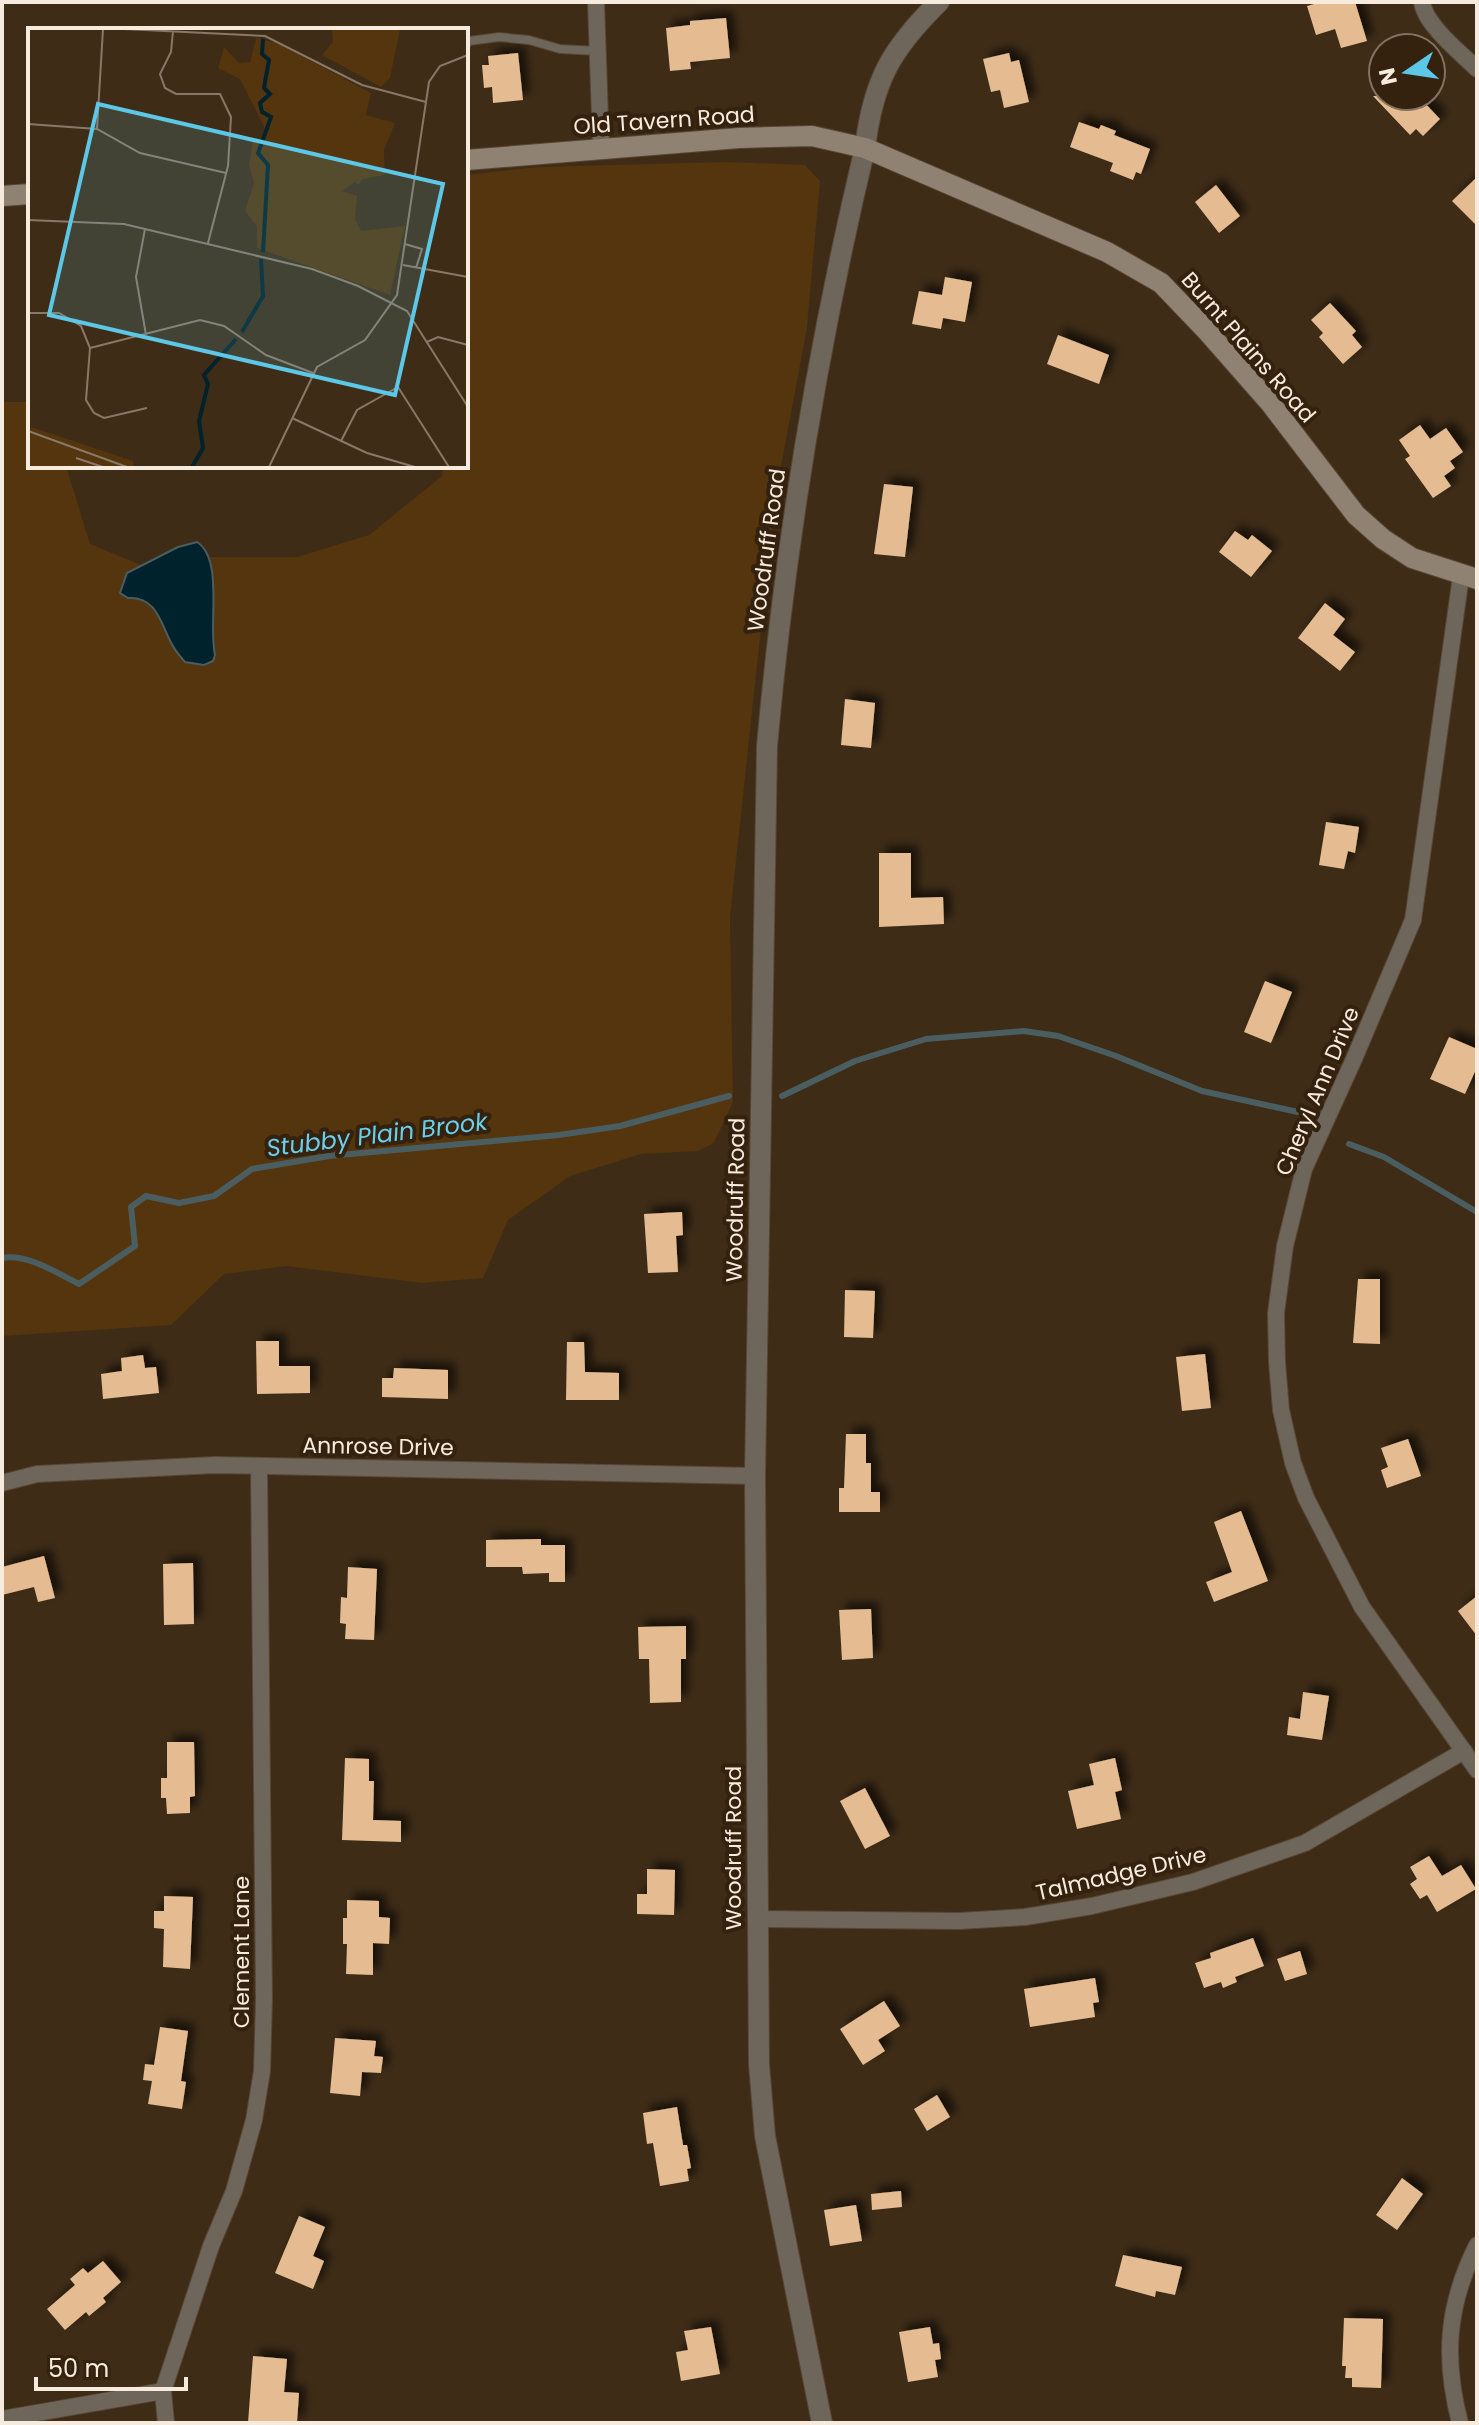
<svg xmlns="http://www.w3.org/2000/svg" width="1479" height="2425" font-family="Poppins,sans-serif">
<defs>
<filter id="shadow"><feDropShadow dx="7" dy="-7" stdDeviation="4" flood-color="#0009"/></filter>
</defs>
<rect width="100%" height="100%" fill="#3e2c17"/>
<!-- green -->
<polygon fill="#54350e" points="727,162 805,165 820,181 807,328 775,498 730,917 733,1102 714,1143 698,1151 641,1154 570,1176 508,1220 483,1278 422,1283 286,1266 224,1274 171,1325 2,1336 2,402 30,402 30,466 66,466 90,544 141,565 127,573 138,597 147,601 165,627 215,655 210,557 297,557 369,535 442,476 443,466 466,466 466,175 538,167"/>
<!-- water -->
<path fill="#00222c" stroke="#4a5e61" stroke-width="2" d="M197,542C224,559 208,625 215,655L213,661L204,665L185,662C181,657 176,652 173,646C161,626 158,596 128,598L120,593L127,573L178,547Z"/>
<g fill="none" stroke-linecap="round" stroke-linejoin="round">
<!-- stream -->
<g stroke="#4a5e61" stroke-width="6">
<polyline points="782,1096 855,1061 926,1039 1024,1031 1058,1036 1116,1056 1202,1091 1298,1112"/>
<polyline points="1349,1144 1384,1157 1477,1212"/>
<path d="M2,1258C27,1253 57,1273 79,1284L135,1246L131,1207L146,1196L179,1203L214,1196L252,1169L329,1156L559,1135L620,1126L729,1096"/>
</g>
</g>
<!-- building -->
<g fill="#e5bc92" filter="url(#shadow)">
<polygon points="1321,2 1355,2 1367,41 1341,48 1335,29 1316,35 1307,6"/>
<polygon points="726,18 730,58 690,62 691,69 670,71 666,28 690,25 690,21"/>
<polygon points="518,53 523,100 493,103 492,87 484,88 482,65 489,65 488,56"/>
<polygon points="1009,53 1011,62 1019,60 1029,102 1004,108 1000,90 991,92 983,59"/>
<polygon points="1373,96 1418,96 1440,119 1423,136 1416,129 1410,135"/>
<polygon points="1079,122 1099,129 1101,125 1116,131 1114,135 1150,149 1141,174 1136,172 1133,180 1110,171 1113,163 1070,147"/>
<polygon points="1477,177 1477,226 1452,201"/>
<polygon points="1216,185 1240,216 1219,233 1195,202"/>
<polygon points="945,277 972,282 965,322 943,318 941,329 912,324 919,291 942,295"/>
<polygon points="1330,303 1356,331 1352,335 1362,347 1343,364 1319,337 1323,333 1311,320"/>
<polygon points="1058,335 1109,355 1099,384 1047,364"/>
<polygon points="1420,425 1430,439 1446,428 1463,452 1450,461 1455,468 1444,476 1451,486 1433,498 1405,459 1410,456 1399,440"/>
<polygon points="884,484 913,487 905,557 874,554"/>
<polygon points="1235,531 1248,540 1252,535 1272,551 1251,577 1219,552"/>
<polygon points="1325,603 1345,619 1333,635 1355,652 1340,671 1298,638"/>
<polygon points="845,699 875,703 871,748 841,745"/>
<polygon points="1326,822 1359,827 1355,853 1348,851 1344,869 1319,865"/>
<polygon points="879,853 911,853 911,898 943,897 944,924 879,927"/>
<polygon points="1265,981 1292,992 1271,1043 1244,1032"/>
<polygon points="1449,1037 1477,1049 1477,1067 1465,1094 1430,1079"/>
<polygon points="682,1212 683,1235 676,1236 678,1272 648,1273 644,1214"/>
<polygon points="1358,1279 1380,1279 1380,1344 1353,1343"/>
<polygon points="845,1290 875,1291 873,1338 844,1337"/>
<polygon points="256,1341 279,1341 279,1366 310,1366 310,1393 257,1394"/>
<polygon points="567,1342 584,1342 585,1372 619,1373 619,1400 566,1400"/>
<polygon points="1205,1354 1211,1408 1182,1411 1176,1357"/>
<polygon points="143,1355 145,1368 156,1367 159,1393 103,1399 101,1374 122,1371 121,1358"/>
<polygon points="394,1368 448,1370 448,1399 382,1397 382,1378 393,1378"/>
<polygon points="846,1434 866,1434 866,1463 871,1463 871,1492 880,1492 880,1512 839,1512 839,1488 844,1488"/>
<polygon points="1408,1439 1421,1476 1387,1488 1381,1470 1388,1467 1381,1448"/>
<polygon points="1241,1511 1268,1581 1214,1602 1206,1582 1232,1572 1214,1522"/>
<polygon points="541,1539 541,1545 565,1545 565,1582 549,1582 549,1573 523,1574 522,1567 486,1567 486,1540"/>
<polygon points="44,1556 55,1598 38,1602 34,1587 2,1595 2,1567"/>
<polygon points="193,1563 194,1624 164,1625 163,1564"/>
<polygon points="348,1567 377,1569 374,1640 345,1639 346,1624 340,1623 341,1597 347,1598"/>
<polygon points="1477,1596 1477,1636 1458,1611"/>
<polygon points="871,1609 873,1658 842,1660 839,1610"/>
<polygon points="686,1626 686,1659 681,1659 681,1702 650,1703 649,1659 639,1659 638,1627"/>
<polygon points="1303,1692 1329,1696 1322,1740 1287,1735 1289,1717 1300,1719"/>
<polygon points="167,1742 194,1742 195,1796 190,1797 190,1813 167,1814 166,1798 161,1798 161,1778 167,1778"/>
<polygon points="345,1758 369,1759 369,1781 374,1781 373,1820 401,1821 401,1842 342,1840"/>
<polygon points="1115,1758 1122,1790 1115,1792 1121,1819 1077,1829 1068,1791 1094,1785 1089,1764"/>
<polygon points="865,1788 890,1836 865,1849 840,1801"/>
<polygon points="1429,1856 1442,1876 1461,1865 1476,1889 1437,1912 1427,1895 1420,1899 1410,1884 1417,1879 1410,1867"/>
<polygon points="647,1869 675,1870 674,1915 637,1914 637,1894 647,1894"/>
<polygon points="164,1896 193,1897 190,1969 163,1967 164,1929 154,1928 154,1911 164,1911"/>
<polygon points="347,1900 379,1901 379,1917 390,1918 389,1944 373,1943 373,1975 346,1974 347,1944 343,1944 343,1918 347,1918"/>
<polygon points="1253,1938 1264,1966 1235,1977 1237,1982 1223,1988 1221,1982 1204,1988 1195,1963 1211,1958 1210,1953"/>
<polygon points="1300,1951 1307,1974 1285,1981 1277,1959"/>
<polygon points="1095,1978 1099,2002 1093,2003 1095,2017 1030,2027 1024,1989"/>
<polygon points="884,2001 900,2026 878,2040 885,2051 863,2065 840,2029"/>
<polygon points="160,2027 188,2031 181,2081 186,2082 182,2109 148,2104 152,2081 143,2080 145,2064 154,2065"/>
<polygon points="335,2038 376,2041 374,2056 383,2057 381,2073 362,2072 360,2096 330,2093"/>
<polygon points="937,2095 950,2117 927,2131 914,2109"/>
<polygon points="677,2107 683,2145 687,2145 691,2168 687,2169 689,2181 660,2186 653,2143 647,2144 643,2113"/>
<polygon points="1402,2178 1423,2194 1397,2230 1376,2215"/>
<polygon points="901,2191 902,2207 872,2210 871,2194"/>
<polygon points="856,2205 862,2241 830,2246 824,2210"/>
<polygon points="299,2216 325,2227 313,2256 324,2261 313,2289 275,2273"/>
<polygon points="1123,2255 1182,2267 1175,2295 1156,2291 1155,2297 1115,2286"/>
<polygon points="103,2261 121,2282 103,2298 106,2302 89,2316 86,2312 65,2330 47,2309 75,2285 70,2279 83,2268 88,2273"/>
<polygon points="1344,2318 1383,2319 1381,2388 1352,2387 1352,2378 1345,2378 1346,2366 1342,2366"/>
<polygon points="711,2327 720,2374 681,2381 676,2352 688,2350 684,2331"/>
<polygon points="930,2327 933,2344 939,2343 941,2359 935,2360 938,2377 908,2382 899,2332"/>
<polygon points="253,2356 287,2359 284,2392 299,2393 297,2423 248,2423"/>
</g>
<g fill="none" stroke-linecap="round" stroke-linejoin="round">
<!-- service casing -->
<g stroke="#584733" stroke-width="10">
<polyline id="service" points="466,45 469,41 499,37 529,40 560,49 598,51"/>
</g>
<!-- minor casing -->
<g stroke="#584733" stroke-width="18">
<g id="minor">
<polyline points="596,2 601,147"/>
<path d="M1422,2C1425,25 1461,53 1477,69"/>
<polyline points="1461,576 1413,920 1354,1059 1304,1169 1285,1246 1276,1313 1277,1362 1281,1410 1293,1463 1306,1498 1362,1607 1477,1770"/>
<polyline points="2,1483 37,1474 215,1465 755,1476"/>
<polyline points="757,1919 959,1921 1025,1917 1092,1906 1193,1882 1305,1843 1464,1751"/>
<polyline points="2,2419 163,2391"/>
<polyline points="166,2423 163,2391 211,2246 234,2191 254,2120 262,2071 264,2000 259,1466"/>
<path d="M1460,2423C1443,2358 1447,2305 1477,2245"/>
</g>
</g>
<!-- tertiary casing -->
<g stroke="#584733" stroke-width="22">
<path id="tertiary" d="M822,2423L765,2136L759,2064L755,1476L767,746C785,545 818,345 865,148C873,81 891,49 939,2"/>
</g>
<!-- secondary casing -->
<g stroke="#584733" stroke-width="22">
<g id="secondary">
<polyline points="466,160 739,138 812,136 865,148 1107,252 1161,283 1206,330 1271,404 1356,515 1383,539 1412,558 1477,579"/>
<polyline points="2,196 30,194"/>
</g>
</g>
<!-- service -->
<use href="#service" stroke="#6e655b" stroke-width="8"/>
<!-- minor -->
<use href="#minor" stroke="#6e655b" stroke-width="16"/>
<!-- tertiary -->
<use href="#tertiary" stroke="#6e655b" stroke-width="20"/>
<!-- secondary -->
<use href="#secondary" stroke="#908272" stroke-width="20"/>
</g>
<g text-anchor="middle" stroke-width="8" stroke-linejoin="round" paint-order="stroke">
<!-- street labels -->
<g font-size="22" fill="#f7ebde" stroke="#34220e">
<text transform="translate(664 120) rotate(-4)" y="8">Old Tavern Road</text>
<text transform="translate(1249 347) rotate(49)" y="8">Burnt Plains Road</text>
<text transform="translate(766 550) rotate(-82)" y="8">Woodruff Road</text>
<text transform="translate(1317 1091) rotate(-67)" y="8">Cheryl Ann Drive</text>
<text transform="translate(735 1200) rotate(-89)" y="8">Woodruff Road</text>
<text transform="translate(378 1446) rotate(1)" y="8">Annrose Drive</text>
<text transform="translate(733 1848) rotate(-90)" y="8">Woodruff Road</text>
<text transform="translate(1121 1873) rotate(-13)" y="8">Talmadge Drive</text>
<text transform="translate(241 1952) rotate(-90)" y="8">Clement Lane</text>
</g>
<!-- water labels -->
<g font-size="24" font-style="italic" fill="#6aceed" stroke="#34220e">
<text transform="translate(377 1135) rotate(-7)" y="8">Stubby Plain Brook</text>
</g>
</g>
<!-- overview -->
<g transform="translate(28 28)">
<rect width="440" height="440" fill="#3e2c17"/>
<path d="M304,1H372L362,50L353,59L294,27L305,14ZM228,10L249,15L343,65L338,87L367,95L356,122L357,147L335,151L330,157L327,154L314,163L329,168L327,191L333,203L377,198L362,267L229,220V198L217,183L226,155L221,137L225,112L235,111L236,98L212,51L190,40L196,19L211,35L222,34ZM3,399L105,433L106,439H0Z" fill="#54350e"/>
<path fill="none" stroke="#00222c" stroke-width="4" d="M235,11L234,26L241,32L236,60L242,66L232,75L234,84L243,89L230,125L240,137L235,224M214,304L235,268L233,231M164,439L175,420L171,393L180,356L176,347L208,311"/>
<path fill="none" stroke="#887867" stroke-width="2" d="M96,1L237,8L334,57L398,74M145,3L143,24L132,46L137,60L148,66H192L203,89L200,138L180,215M0,96L69,101L112,125L198,145M69,101L75,1M0,192L96,196L284,241L330,258L379,283L440,379M117,201L108,249L118,307M377,216L394,221L388,240M375,237L440,249M0,285H31L53,298L62,320L58,372L66,385L76,390L119,380M399,314L410,309L440,317M62,320L172,292L196,298L238,327L285,345M264,390L339,425L387,439M0,403L99,439M313,413L329,382L370,359L421,439M48,430L75,439M241,439L289,339L337,312L369,267L401,54L412,38L440,27"/>
<path fill="#5cc7e7" fill-opacity="0.15" stroke="#5cc7e7" stroke-width="4" d="M70,76L415,156L367,367L21,287Z"/>
<rect width="440" height="440" fill="none" stroke="#f7ebde" stroke-width="4"/>
</g>
<!-- border -->
<rect width="1479" height="2425" fill="none" stroke="#f7ebde" stroke-width="8"/>
<!-- north arrow -->
<g transform="translate(1407 72) rotate(257)"><circle r="38" fill="#34220e" stroke="#827261" stroke-width="2"/>
<path d="M0-6L14 30L0 20L-14 30Z" fill="#5cc7e7"/>
<text y="-12" font-size="22" font-weight="bold" text-anchor="middle" fill="#f7ebde">N</text>
</g>
<!-- scale -->
<path d="M36 2377v12h150v-12" fill="none" stroke="#f7ebde" stroke-width="4"/>
<text x="48" y="2377" font-size="24" fill="#f7ebde" stroke="#34220e" stroke-width="6" paint-order="stroke">50 m</text>
</svg>
